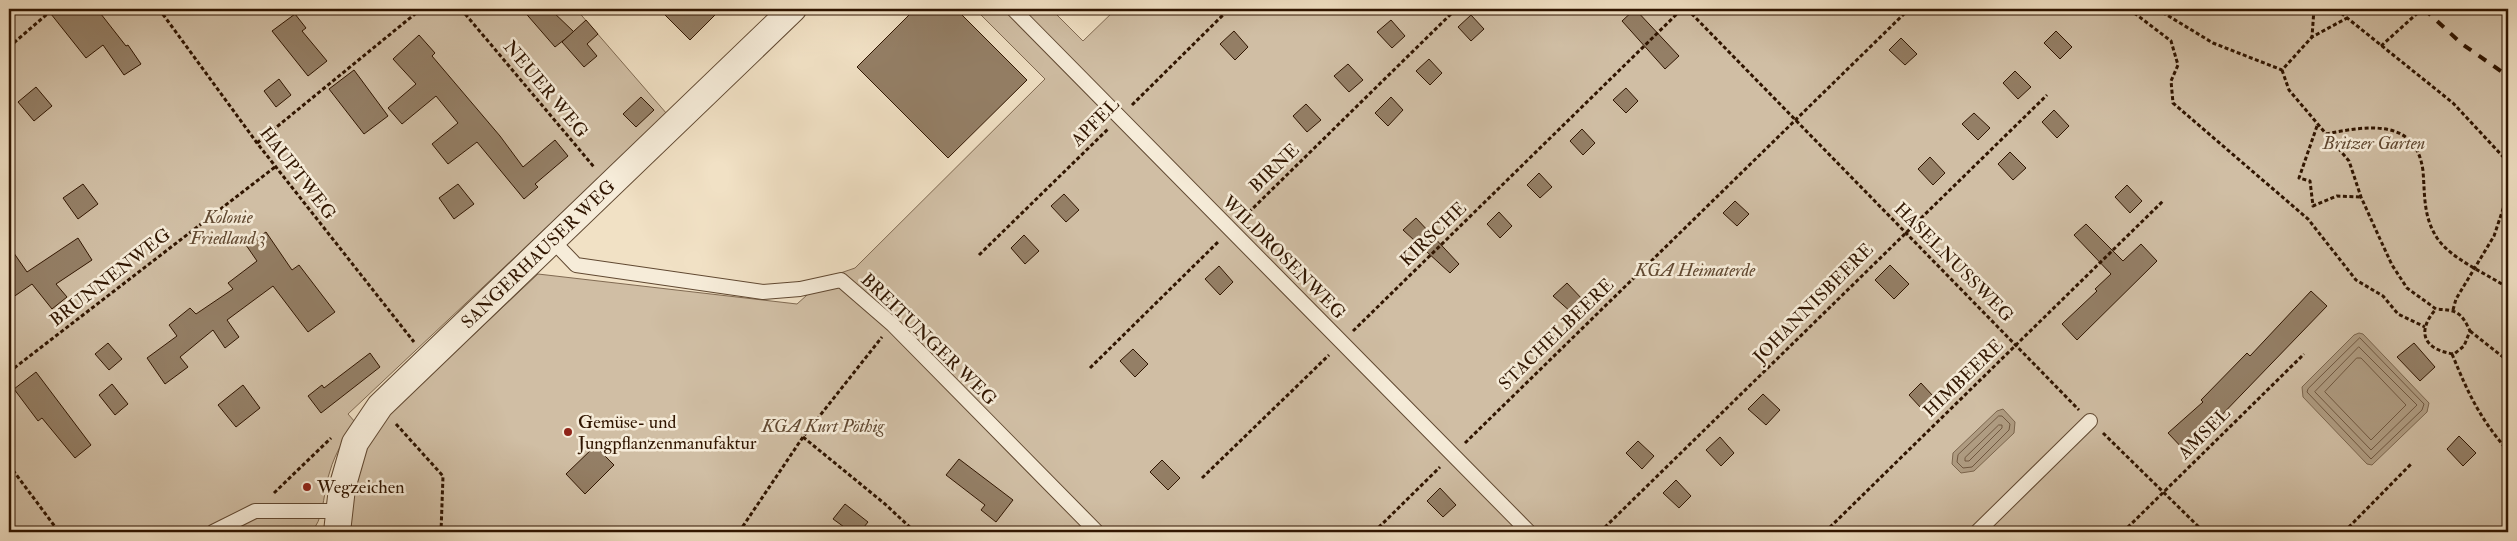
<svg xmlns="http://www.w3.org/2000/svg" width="2517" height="541" font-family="'IM FELL Double Pica',serif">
<rect width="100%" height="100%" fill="#f1e1c5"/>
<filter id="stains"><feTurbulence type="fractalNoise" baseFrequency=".004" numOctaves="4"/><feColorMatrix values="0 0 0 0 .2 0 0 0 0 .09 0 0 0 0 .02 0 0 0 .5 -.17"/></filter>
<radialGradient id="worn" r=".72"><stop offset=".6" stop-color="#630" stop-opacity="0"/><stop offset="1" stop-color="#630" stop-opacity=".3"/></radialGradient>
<!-- green -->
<g fill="#d0bea4" stroke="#806a52">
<path d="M9,9H576L667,114L348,414L355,422C345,438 335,453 330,471C324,487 324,515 315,527H292L287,532H9Z"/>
<polygon points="975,9 1051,9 1083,41 1116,9 2508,9 2508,532 342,531 352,472 384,419 538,274 797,304 826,278 855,268 1045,79"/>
</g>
<!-- water -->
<g fill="#af9c82" stroke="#7c664e">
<polygon points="2359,333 2363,334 2429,403 2427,412 2372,465 2367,464 2303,397 2302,387 2354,335"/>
<polygon points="2003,409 2015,422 2014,433 1974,471 1961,473 1952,464 1953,453 1997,411"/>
</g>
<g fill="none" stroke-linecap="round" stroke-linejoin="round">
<!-- shore -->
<g stroke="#705841" stroke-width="1">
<polygon points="2360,338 2424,404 2422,410 2371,459 2307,392 2308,389"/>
<polygon points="2359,347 2417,405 2371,450 2315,392"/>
<polygon points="2357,358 2361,358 2406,405 2371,440 2325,392"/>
<polygon points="1999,416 2002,416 2010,424 2009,430 1972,467 1963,468 1957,462 1958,455"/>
<polygon points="1999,425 2002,425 2002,428 1969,461 1965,461 1965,458"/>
</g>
</g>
<!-- building -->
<g fill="#947f66" stroke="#301500">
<polygon points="47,9 97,9 126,46 128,45 141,64 124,75 103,45 86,58"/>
<polygon points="522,9 550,9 574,32 555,47"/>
<polygon points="659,9 721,9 690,40"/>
<polygon points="915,9 956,9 1027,80 948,158 857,67"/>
<polygon points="1635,9 1679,56 1665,69 1622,21"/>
<polygon points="295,14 306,28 302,31 327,61 308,76 272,31"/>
<polygon points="1471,15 1484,29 1471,41 1458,27"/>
<polygon points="586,20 598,34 587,44 597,56 584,67 562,42"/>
<polygon points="1391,20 1405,36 1392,48 1377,32"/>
<polygon points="1234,31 1248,47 1235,60 1220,44"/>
<polygon points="2056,31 2072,47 2060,59 2044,43"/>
<polygon points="419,35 435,53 432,56 500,136 523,167 555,140 568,156 535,184 538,187 524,199 477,142 448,164 432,144 458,123 436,96 402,124 388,108 416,84 393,59"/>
<polygon points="1901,38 1917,54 1905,65 1889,50"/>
<polygon points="1429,59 1442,73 1430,85 1416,71"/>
<polygon points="1348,64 1363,80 1349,92 1334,76"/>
<polygon points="354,70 388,116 364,134 329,89"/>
<polygon points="2015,71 2031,87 2018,99 2003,83"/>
<polygon points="279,79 291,95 276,107 264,91"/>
<polygon points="36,87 52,106 34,121 18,102"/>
<polygon points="1626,88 1638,101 1626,113 1613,100"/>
<polygon points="641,97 654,110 636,127 623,114"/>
<polygon points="1391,97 1403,110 1388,126 1375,113"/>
<polygon points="1306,104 1321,120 1307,132 1293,116"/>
<polygon points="2054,110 2069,126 2057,138 2042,122"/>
<polygon points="1974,113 1990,128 1978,140 1962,124"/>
<polygon points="1582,129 1595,143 1583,155 1570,141"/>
<polygon points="2010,152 2026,168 2013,180 1998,164"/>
<polygon points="1930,157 1945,173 1933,185 1918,169"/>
<polygon points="1539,173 1552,187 1540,198 1527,185"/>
<polygon points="83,184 98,204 78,219 63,198"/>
<polygon points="458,184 474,204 454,219 439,198"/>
<polygon points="2127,185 2142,201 2130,213 2115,197"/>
<polygon points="1064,194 1079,210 1066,222 1051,206"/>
<polygon points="1735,201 1749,214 1737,226 1723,213"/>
<polygon points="1499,212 1512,226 1500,238 1487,224"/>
<polygon points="1416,218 1459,264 1450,273 1403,230"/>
<polygon points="2086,224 2123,261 2141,244 2157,261 2077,340 2062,324 2097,291 2095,289 2111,274 2074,235"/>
<polygon points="266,232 292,270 299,265 335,312 308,332 273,286 227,320 239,337 225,348 213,330 180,357 188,367 165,384 147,358 177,336 169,325 190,308 196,314 233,289 228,283 257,261 246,245"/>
<polygon points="1024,235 1039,251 1025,264 1011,248"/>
<polygon points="78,238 92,260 56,284 67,297 52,309 32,284 9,300 9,246 27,272"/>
<polygon points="1890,265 1909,284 1894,299 1875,280"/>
<polygon points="1219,266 1233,282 1220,295 1205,279"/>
<polygon points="1567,283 1584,301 1572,313 1553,296"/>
<polygon points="2311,291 2327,306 2186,452 2168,433 2203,402 2201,400 2247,353 2250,356"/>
<polygon points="108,343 122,359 109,370 95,354"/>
<polygon points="2414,343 2435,367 2420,381 2397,357"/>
<polygon points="1133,349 1148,364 1135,377 1120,361"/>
<polygon points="370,353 380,367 321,413 308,396 322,385 324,388"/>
<polygon points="36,372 91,445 75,458 42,418 38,421 14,389"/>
<polygon points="1921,383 1933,396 1921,408 1909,395"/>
<polygon points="112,384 128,404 115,415 99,395"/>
<polygon points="243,385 260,408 236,427 218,405"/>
<polygon points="1763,394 1780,410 1766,425 1748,409"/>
<polygon points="2459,436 2476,453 2463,466 2447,449"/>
<polygon points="1720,437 1734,453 1721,466 1706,450"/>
<polygon points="1638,441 1654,456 1642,469 1626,453"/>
<polygon points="595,446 614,465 585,494 566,474"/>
<polygon points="959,459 1013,500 996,522 981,510 985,505 946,475"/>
<polygon points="1162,460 1180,478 1168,490 1150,472"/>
<polygon points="1676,480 1691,496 1679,508 1663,493"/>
<polygon points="1440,488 1456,505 1443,517 1427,501"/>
<polygon points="845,504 868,522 860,532 851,532 833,519"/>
</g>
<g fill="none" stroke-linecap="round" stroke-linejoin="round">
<!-- service casing -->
<g stroke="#604831" stroke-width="16">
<g id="service">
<polyline points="1013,9 1529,532"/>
<polyline points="553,241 576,265 763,292 800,289 841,280 893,325 1097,532"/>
<polyline points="213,532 255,511 339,511"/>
<polyline points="1977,532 2090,421"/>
</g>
</g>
<!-- minor casing -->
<g stroke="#604831" stroke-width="28">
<g id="minor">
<path id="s1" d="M337,532L342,488L355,443L380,406L793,9"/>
</g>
</g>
<!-- path -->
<g stroke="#301500" stroke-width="3" stroke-dasharray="4 2.5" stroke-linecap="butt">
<polyline points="159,9 257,143 414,342"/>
<polyline points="461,9 594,167"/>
<polyline points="1687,9 2079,410"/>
<polyline points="2129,9 2171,41 2178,65 2171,81 2173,103 2308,219 2356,280 2383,296 2398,314 2425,327"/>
<polyline points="2157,9 2213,43 2282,70 2312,37"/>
<polyline points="2314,9 2312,37 2347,18"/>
<polyline points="2336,9 2453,103 2508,162"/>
<polyline points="2381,46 2422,9"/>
<polyline points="9,47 53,9"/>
<path d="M2282,70L2289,90L2349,161L2361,197L2380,239L2392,265L2407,288L2436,309C2415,333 2425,350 2454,354L2464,346L2470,331C2461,312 2457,310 2436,309"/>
<polyline points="1132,105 1229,9"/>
<polyline points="2317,126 2299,178 2310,181 2313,206 2337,196 2361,197"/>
<path d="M2326,134C2366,126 2416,117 2423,171C2425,195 2423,216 2437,238C2452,260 2486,273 2508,288"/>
<polyline points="257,143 421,9"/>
<polyline points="1244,217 1456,9"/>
<polyline points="979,255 1108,129"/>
<polyline points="2453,310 2456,299 2494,236 2508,194"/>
<polyline points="1353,331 1682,9"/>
<polyline points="2470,331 2508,361"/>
<path d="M2452,354C2469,395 2479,417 2508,451"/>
<polyline points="1090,368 1218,242"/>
<polyline points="9,372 275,167"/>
<polyline points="396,424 443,476 441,532"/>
<polyline points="2103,433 2204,532"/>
<polyline points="803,437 885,504 915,532"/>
<polyline points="1465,443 1909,9"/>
<polyline points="9,465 59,532"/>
<polyline points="1202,478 1329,355"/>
<polyline points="274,493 331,438"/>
<polyline points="739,532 803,437 882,337"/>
<polyline points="1374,532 1440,467"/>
<polyline points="1600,532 2047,95"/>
<polyline points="1825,532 2163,201"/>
<polyline points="2123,532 2304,354"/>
<polyline points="2344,532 2411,464"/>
</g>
<!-- service -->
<use href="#service" stroke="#f6ecd9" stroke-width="14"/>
<!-- minor -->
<use href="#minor" stroke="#f6ecd9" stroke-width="26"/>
<!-- rail -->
<polyline stroke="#301500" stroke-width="4" stroke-dasharray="9 9" stroke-linecap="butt" points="2424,9 2462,44 2508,76"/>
</g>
<!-- markers -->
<g fill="#8f2418" stroke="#f6ecd9" stroke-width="2">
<circle cx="568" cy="432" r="5"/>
<circle cx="307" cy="487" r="5"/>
</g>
<g text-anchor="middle" stroke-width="5" stroke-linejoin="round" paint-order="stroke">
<!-- street labels -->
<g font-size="18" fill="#301500" stroke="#f6ecd9">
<text transform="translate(546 89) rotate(50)" y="6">NEUER WEG</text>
<text transform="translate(1095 122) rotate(-45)" y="6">APFEL</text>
<text transform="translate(1274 168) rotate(-44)" y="6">BIRNE</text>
<text transform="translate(298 173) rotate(52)" y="6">HAUPTWEG</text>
<text transform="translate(1433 234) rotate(-44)" y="6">KIRSCHE</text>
<text dy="6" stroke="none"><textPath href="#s1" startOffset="355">SANGERHAUSER WEG</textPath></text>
<text transform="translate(1284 257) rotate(45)" y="6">WILDROSENWEG</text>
<text transform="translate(1954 262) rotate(45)" y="6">HASELNUSSWEG</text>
<text transform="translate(110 277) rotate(-38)" y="6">BRUNNENWEG</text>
<text transform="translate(1813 303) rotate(-45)" y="6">JOHANNISBEERE</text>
<text transform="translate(1556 334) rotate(-44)" y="6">STACHELBEERE</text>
<text transform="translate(929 339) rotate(44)" y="6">BREITUNGER WEG</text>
<text transform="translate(1963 378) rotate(-44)" y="6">HIMBEERE</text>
<text transform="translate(2204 433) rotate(-45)" y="6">AMSEL</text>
</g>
<!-- park labels -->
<g font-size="18" font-style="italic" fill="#604831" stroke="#f6ecd9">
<text x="2374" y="149">Britzer Garten</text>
<text x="228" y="223">Kolonie<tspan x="228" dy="21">Friedland 3</tspan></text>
<text x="1695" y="276">KGA Heimaterde</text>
<text x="823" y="432">KGA Kurt Pöthig</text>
</g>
<!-- poi labels -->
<g font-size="18" fill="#301500" stroke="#f6ecd9" text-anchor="start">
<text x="578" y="428">Gemüse- und<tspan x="578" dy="21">Jungpflanzenmanufaktur</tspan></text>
<text x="317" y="493">Wegzeichen</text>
</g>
</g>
<!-- margin -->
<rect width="2517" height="541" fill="none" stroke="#f1e1c5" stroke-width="30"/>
<rect x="10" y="10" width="2497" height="521" fill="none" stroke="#301500" stroke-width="2.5"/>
<rect x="15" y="15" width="2487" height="511" fill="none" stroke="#301500"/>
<rect width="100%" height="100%" filter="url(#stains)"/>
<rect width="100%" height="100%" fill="url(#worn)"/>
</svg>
